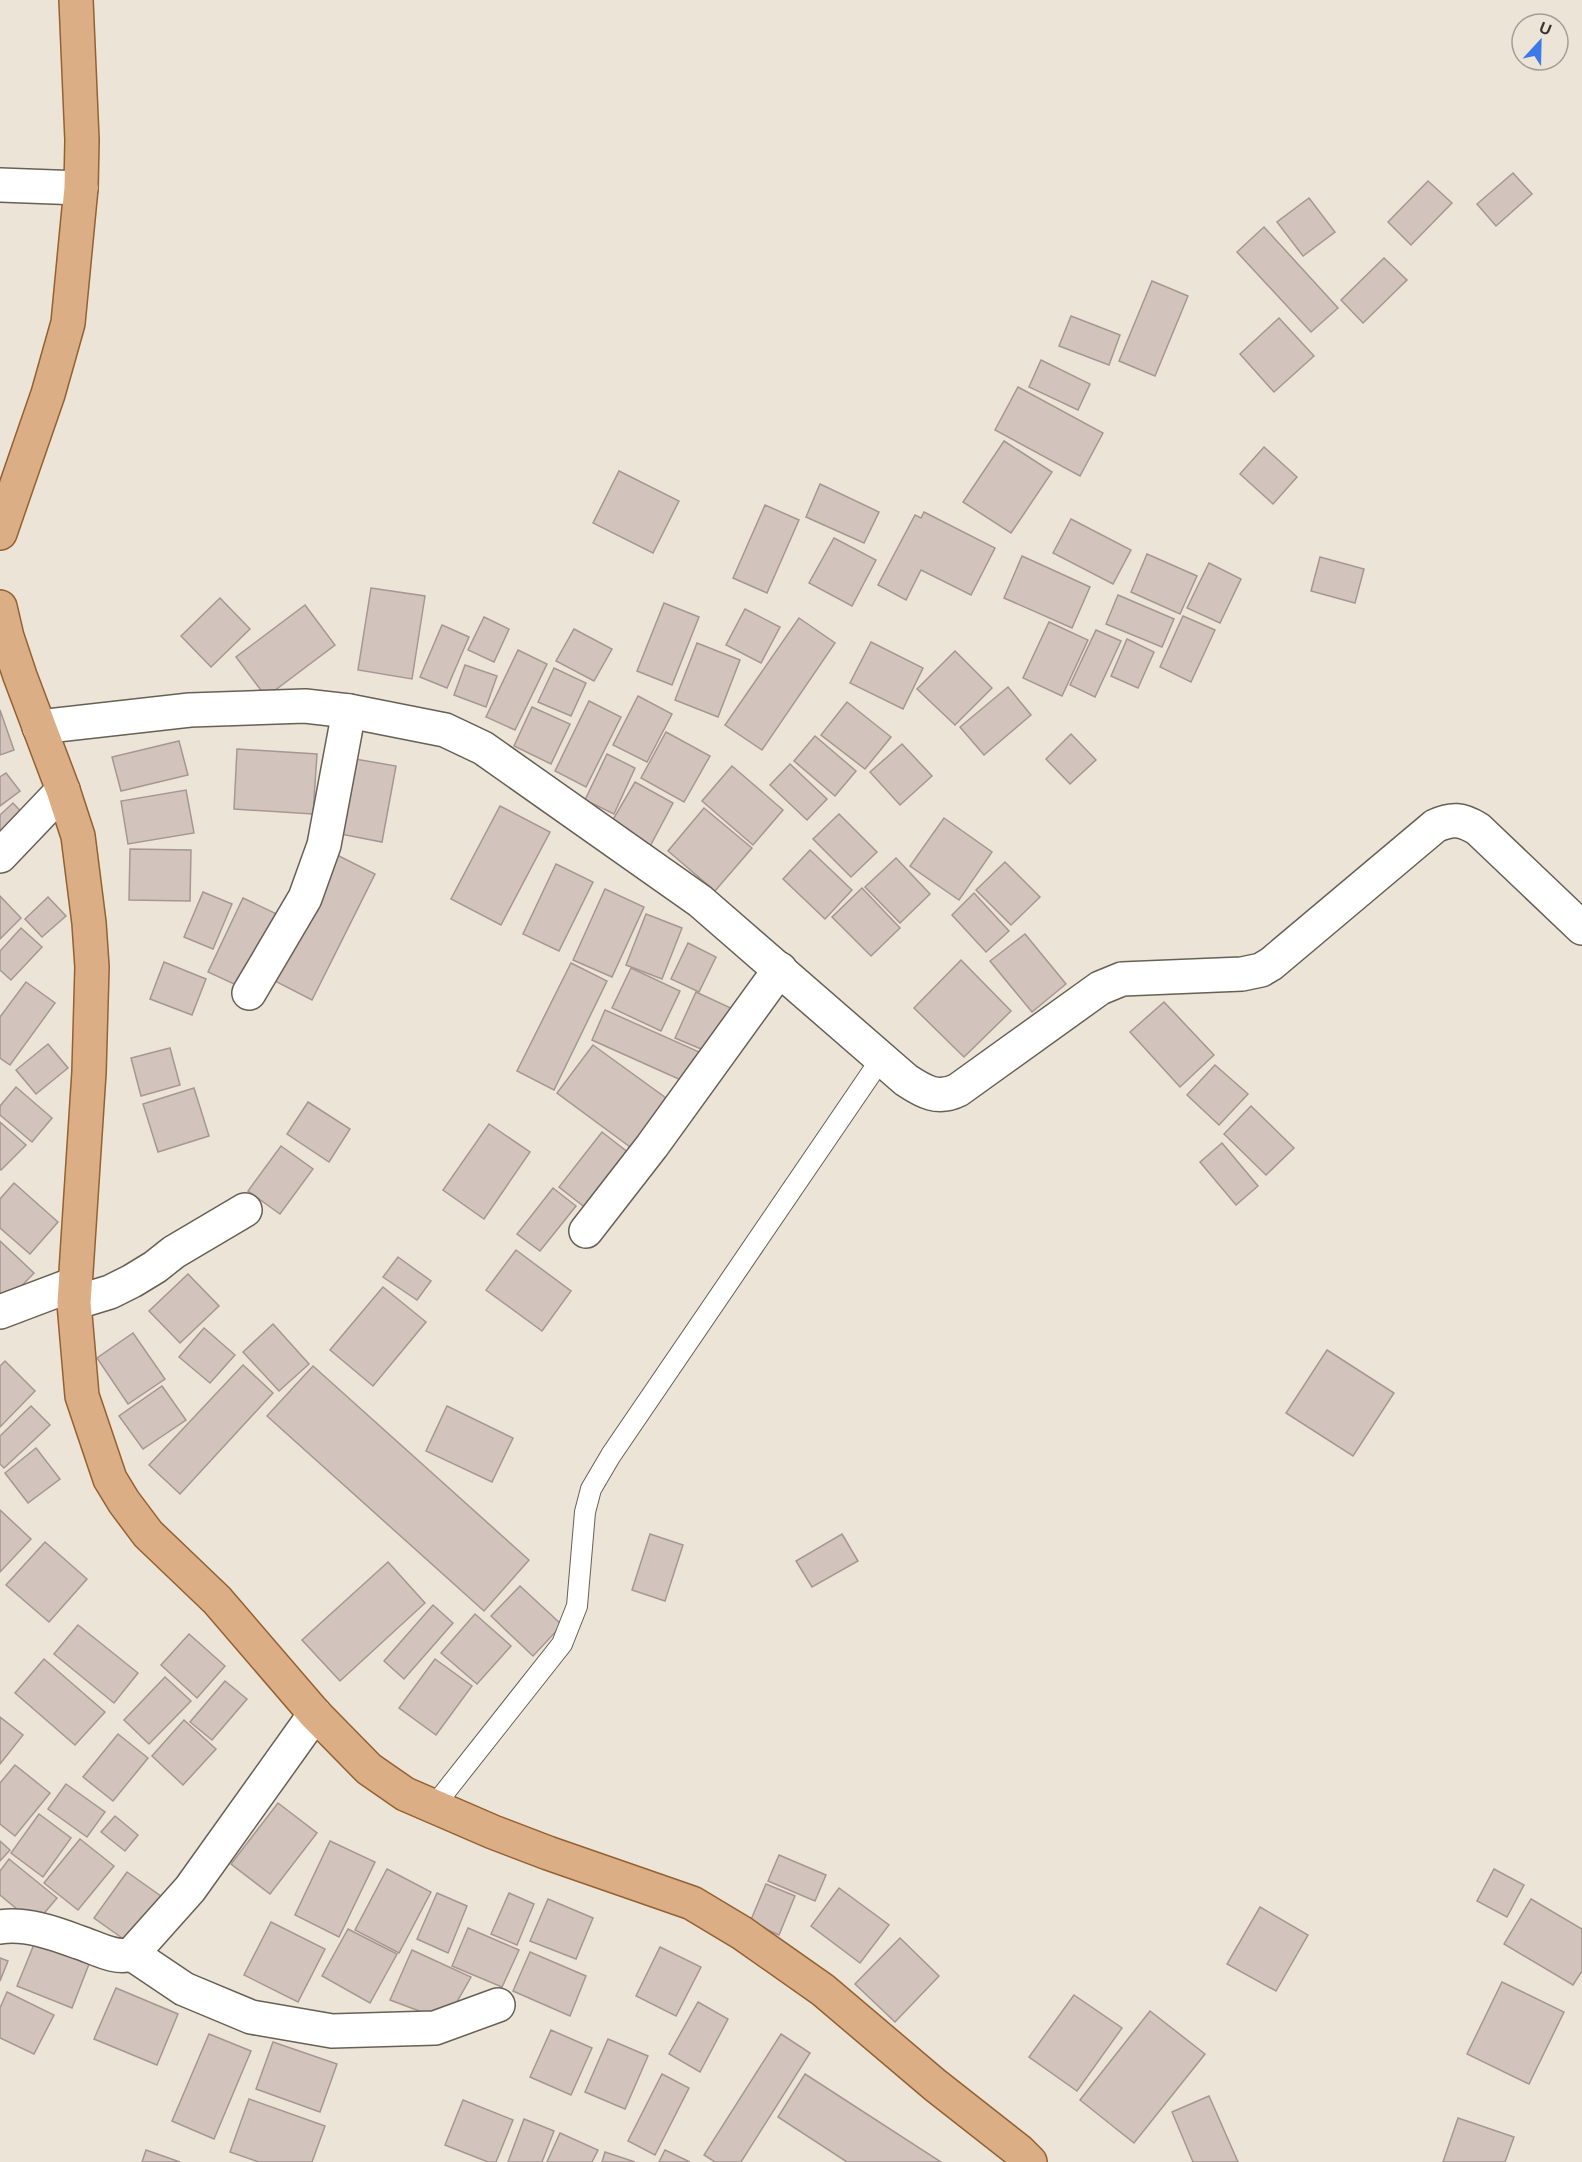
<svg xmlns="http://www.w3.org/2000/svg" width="1582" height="2162" font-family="Arial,sans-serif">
<rect width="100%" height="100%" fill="#ece4d6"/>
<!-- building -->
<g fill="#d3c3bd" stroke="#a79792" stroke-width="1.5">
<polygon points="1513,173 1532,194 1496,226 1477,204"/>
<polygon points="1428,181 1452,203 1411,245 1388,222"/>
<polygon points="1309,198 1335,232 1303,256 1277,222"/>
<polygon points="1264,227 1338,308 1311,332 1237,252"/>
<polygon points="1384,258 1407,280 1363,323 1341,300"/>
<polygon points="1152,281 1188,296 1155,376 1119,361"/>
<polygon points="1071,316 1120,335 1109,365 1059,346"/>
<polygon points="1279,318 1314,356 1274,392 1240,354"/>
<polygon points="1041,360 1090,384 1078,410 1029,387"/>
<polygon points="1018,387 1103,433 1080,476 995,430"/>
<polygon points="1004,441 1052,472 1011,533 963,502"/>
<polygon points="1264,447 1297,477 1273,504 1240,474"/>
<polygon points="619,471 679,501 653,553 593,523"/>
<polygon points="820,484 879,512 864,543 806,517"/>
<polygon points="765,505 799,520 767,593 733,578"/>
<polygon points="924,512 995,548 971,595 921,570 906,600 878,585 915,515 921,518"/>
<polygon points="1071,519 1131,550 1113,584 1053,553"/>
<polygon points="834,538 876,560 852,606 809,583"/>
<polygon points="1147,554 1197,576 1180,614 1131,592"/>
<polygon points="1022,556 1090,587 1072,628 1004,598"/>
<polygon points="1320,557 1364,569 1355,603 1311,591"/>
<polygon points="1209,563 1241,579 1220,623 1187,608"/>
<polygon points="371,588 425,596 412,679 358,670"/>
<polygon points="1118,595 1174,619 1162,647 1106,624"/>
<polygon points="220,598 250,629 211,667 181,636"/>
<polygon points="664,603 699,617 672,685 637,671"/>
<polygon points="305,605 335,645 266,697 236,657"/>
<polygon points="745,609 780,627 761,663 726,645"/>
<polygon points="1183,616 1215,630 1191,682 1160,667"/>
<polygon points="484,617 509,629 494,662 468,650"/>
<polygon points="799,618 835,643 762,750 725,725"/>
<polygon points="1049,622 1088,640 1062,696 1023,678"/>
<polygon points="442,625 469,637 447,688 420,677"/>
<polygon points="574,629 612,649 594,681 556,661"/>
<polygon points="1096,630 1121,641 1095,697 1070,685"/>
<polygon points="1127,639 1154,652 1138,688 1111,676"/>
<polygon points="871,642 923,668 903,709 850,683"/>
<polygon points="697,643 740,660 718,717 675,700"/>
<polygon points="518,650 547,664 515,730 486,717"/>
<polygon points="955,651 992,688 955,725 917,689"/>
<polygon points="465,665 497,676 486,707 454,695"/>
<polygon points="554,668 586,683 571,716 538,702"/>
<polygon points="1008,687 1031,715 984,755 960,727"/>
<polygon points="638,696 672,714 647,762 613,745"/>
<polygon points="589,701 621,717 586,787 555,771"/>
<polygon points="847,702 891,737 865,769 821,735"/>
<polygon points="532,707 570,724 551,764 514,746"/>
<polygon points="0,710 14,750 0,755"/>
<polygon points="666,732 710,756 684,802 641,778"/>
<polygon points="1071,734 1096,760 1070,784 1046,759"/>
<polygon points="815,736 856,771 835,796 794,761"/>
<polygon points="179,741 188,775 121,791 112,757"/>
<polygon points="902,744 932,776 900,805 870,772"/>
<polygon points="237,749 317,754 313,814 234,809"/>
<polygon points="607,754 635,768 614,814 585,800"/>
<polygon points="349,758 396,766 382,842 335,833"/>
<polygon points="790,764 827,799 807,820 770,785"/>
<polygon points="732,766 783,810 753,845 702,801"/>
<polygon points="6,773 20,791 0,806 0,777"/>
<polygon points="635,782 673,803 648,850 608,828"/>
<polygon points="186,790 194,833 128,844 121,801"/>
<polygon points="13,803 27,818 0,844 0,815"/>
<polygon points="500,806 550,832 501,925 451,899"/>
<polygon points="704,808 752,848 715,891 668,851"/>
<polygon points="839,814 877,852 851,877 813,839"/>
<polygon points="944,818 992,852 959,900 910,866"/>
<polygon points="130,849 191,850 190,901 129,900"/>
<polygon points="810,850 852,890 825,919 783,879"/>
<polygon points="333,853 375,874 312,1000 269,978"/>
<polygon points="896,858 930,894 900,923 865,887"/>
<polygon points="1005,862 1040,897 1011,925 976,890"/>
<polygon points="556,864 593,882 559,951 523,934"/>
<polygon points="862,888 900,928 871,956 832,917"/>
<polygon points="605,889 644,907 612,977 573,960"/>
<polygon points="203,892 232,904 213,949 184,937"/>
<polygon points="974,893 1009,931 986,952 952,915"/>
<polygon points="0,896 21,918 0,939"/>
<polygon points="48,897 66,916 42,937 25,919"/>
<polygon points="243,898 281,916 247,990 208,972"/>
<polygon points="646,914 682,928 662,979 626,965"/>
<polygon points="21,928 42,947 11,980 0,970 0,951"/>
<polygon points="1025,934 1066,984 1032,1012 990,961"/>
<polygon points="688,943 716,957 699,992 671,979"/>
<polygon points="961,960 1011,1011 964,1057 914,1008"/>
<polygon points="164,962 206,979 192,1015 150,999"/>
<polygon points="571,963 607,981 554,1090 517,1071"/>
<polygon points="631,968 680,991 661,1031 612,1008"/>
<polygon points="26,982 55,1003 10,1065 0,1058 0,1017"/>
<polygon points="696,992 733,1009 713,1054 675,1038"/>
<polygon points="1164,1002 1214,1055 1180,1087 1130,1032"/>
<polygon points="605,1010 706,1055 692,1085 592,1040"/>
<polygon points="48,1044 68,1068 36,1094 16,1070"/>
<polygon points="593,1045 677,1106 641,1155 557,1093"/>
<polygon points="170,1048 180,1085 141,1096 131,1058"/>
<polygon points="1215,1065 1248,1094 1219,1125 1187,1095"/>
<polygon points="16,1087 52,1118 32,1142 0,1115 0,1106"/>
<polygon points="194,1088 209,1136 158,1152 143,1104"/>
<polygon points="308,1102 350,1129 329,1162 287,1134"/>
<polygon points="1251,1106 1294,1148 1266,1175 1224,1134"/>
<polygon points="0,1122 26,1145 1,1170 0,1169"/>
<polygon points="489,1124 530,1152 484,1219 443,1190"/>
<polygon points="602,1132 630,1154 587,1209 559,1187"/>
<polygon points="1222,1143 1258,1186 1236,1205 1200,1162"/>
<polygon points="281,1146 313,1169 280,1214 248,1191"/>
<polygon points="14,1183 58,1222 30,1254 0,1228 0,1199"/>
<polygon points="553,1188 576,1206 540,1251 517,1234"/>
<polygon points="0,1241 34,1273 3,1305 0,1303"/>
<polygon points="516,1250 571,1291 542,1331 486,1290"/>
<polygon points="398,1257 431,1281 417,1300 383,1277"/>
<polygon points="188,1274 219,1306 180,1343 149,1311"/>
<polygon points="383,1287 426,1322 373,1386 330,1350"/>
<polygon points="273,1324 309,1364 279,1391 243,1352"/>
<polygon points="204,1328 235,1355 210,1383 179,1357"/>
<polygon points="133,1333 165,1379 128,1404 97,1358"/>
<polygon points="1327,1350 1394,1393 1353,1456 1286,1413"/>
<polygon points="5,1361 35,1391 0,1427 0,1366"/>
<polygon points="243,1365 273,1393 180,1494 149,1465"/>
<polygon points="313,1366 529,1560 484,1611 267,1416"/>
<polygon points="162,1386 186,1420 143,1449 119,1416"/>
<polygon points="31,1406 50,1425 4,1468 0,1464 0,1436"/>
<polygon points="447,1406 513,1438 492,1482 426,1451"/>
<polygon points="36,1448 60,1479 28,1503 5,1473"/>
<polygon points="0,1510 31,1539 0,1572"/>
<polygon points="650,1534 683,1545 665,1601 632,1590"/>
<polygon points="842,1534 858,1561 812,1587 796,1561"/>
<polygon points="45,1542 87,1579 49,1622 6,1585"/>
<polygon points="388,1562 425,1603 340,1681 302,1640"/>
<polygon points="520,1586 562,1625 533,1656 491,1616"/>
<polygon points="433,1605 453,1623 404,1679 384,1661"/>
<polygon points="475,1614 511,1646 477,1684 441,1653"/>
<polygon points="78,1625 138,1673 114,1703 54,1654"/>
<polygon points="189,1634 225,1666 197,1698 161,1665"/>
<polygon points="44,1659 105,1712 75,1745 15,1693"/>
<polygon points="435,1659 472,1686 436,1735 399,1708"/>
<polygon points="165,1677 191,1701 149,1744 124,1720"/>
<polygon points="225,1681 247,1699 212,1740 190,1722"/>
<polygon points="0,1717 23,1735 0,1764"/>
<polygon points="184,1720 216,1749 183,1785 152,1756"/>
<polygon points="118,1734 148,1758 113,1801 83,1777"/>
<polygon points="15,1765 50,1793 15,1836 0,1824 0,1783"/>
<polygon points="66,1784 105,1812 87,1837 48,1809"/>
<polygon points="278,1803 317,1833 270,1894 231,1864"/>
<polygon points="39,1814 71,1838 43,1877 11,1853"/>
<polygon points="115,1816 138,1835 125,1851 101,1832"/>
<polygon points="80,1839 114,1866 78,1910 44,1883"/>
<polygon points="0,1841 10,1850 0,1861"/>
<polygon points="330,1841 375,1862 339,1937 295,1915"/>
<polygon points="779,1855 826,1875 815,1901 768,1881"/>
<polygon points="9,1859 57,1898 35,1924 0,1895 0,1871"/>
<polygon points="387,1869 431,1892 399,1953 355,1930"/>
<polygon points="1494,1869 1524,1885 1507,1917 1477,1901"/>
<polygon points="127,1872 165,1899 132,1945 94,1918"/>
<polygon points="766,1884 795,1896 779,1935 750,1922"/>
<polygon points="839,1888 889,1925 860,1963 811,1926"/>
<polygon points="437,1893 467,1906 448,1953 417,1939"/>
<polygon points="509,1893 534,1904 517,1945 491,1934"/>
<polygon points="548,1899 593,1918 576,1959 530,1941"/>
<polygon points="1531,1899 1582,1929 1582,1971 1573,1985 1504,1944"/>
<polygon points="1260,1907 1308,1935 1276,1991 1227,1964"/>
<polygon points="271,1922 325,1949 298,2002 244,1975"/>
<polygon points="468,1928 519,1950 502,1987 452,1966"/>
<polygon points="348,1929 397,1954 370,2003 322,1976"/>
<polygon points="37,1937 91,1959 72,2008 17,1986"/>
<polygon points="900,1938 939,1976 895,2022 855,1984"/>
<polygon points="660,1947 701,1967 676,2016 636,1996"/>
<polygon points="412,1950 471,1977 446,2021 390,2000"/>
<polygon points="530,1952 586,1976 570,2016 513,1991"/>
<polygon points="0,1958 8,1961 0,1981"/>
<polygon points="1502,1982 1564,2012 1529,2084 1467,2054"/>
<polygon points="116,1988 178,2014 157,2065 94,2039"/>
<polygon points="7,1992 54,2015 34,2054 0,2038 0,2008"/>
<polygon points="1074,1995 1122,2028 1077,2091 1029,2057"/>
<polygon points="698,2002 728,2019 700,2072 669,2054"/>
<polygon points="1150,2011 1205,2054 1134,2143 1080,2100"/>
<polygon points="551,2030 592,2048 571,2095 530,2077"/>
<polygon points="209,2034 251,2051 214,2139 172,2121"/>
<polygon points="781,2034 810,2053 741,2162 715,2162 704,2155"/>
<polygon points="608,2039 648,2056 625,2109 585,2092"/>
<polygon points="273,2042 337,2064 320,2112 256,2089"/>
<polygon points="662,2074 689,2088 655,2155 628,2141"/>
<polygon points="805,2074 941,2162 847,2162 778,2117"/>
<polygon points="1209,2096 1238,2162 1193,2162 1172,2112"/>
<polygon points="249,2099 325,2126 312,2162 259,2162 230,2152"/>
<polygon points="463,2100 513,2120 496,2162 488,2162 445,2145"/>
<polygon points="1458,2118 1514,2137 1505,2162 1443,2162"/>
<polygon points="524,2119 554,2131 542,2162 508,2162"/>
<polygon points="560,2133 598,2150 592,2162 547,2162"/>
<polygon points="146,2150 180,2162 142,2162"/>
<polygon points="665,2150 690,2162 659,2162"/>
<polygon points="605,2152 635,2162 602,2162"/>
</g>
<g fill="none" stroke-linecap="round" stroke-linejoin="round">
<!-- service casing -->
<g stroke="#676054" stroke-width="22">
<polyline id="service" points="434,1806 562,1644 577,1606 585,1512 591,1489 611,1455 881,1059"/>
</g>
<!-- minor casing -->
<g stroke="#676054" stroke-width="36">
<g id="minor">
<polyline points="0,185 81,188"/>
<path d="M39,727L190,710L305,706L349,711L445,730L483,748L700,901L906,1080C924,1092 938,1100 958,1090L1100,988L1122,979L1242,974L1261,970L1271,964L1435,826C1452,818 1462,819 1478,829L1582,928"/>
<polyline points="0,856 63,790"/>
<polyline points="249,993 305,898 324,845 349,711"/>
<polyline points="586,1231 652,1146 780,969"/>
<polyline points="74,1303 110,1292 132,1281 155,1267 174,1252 245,1210"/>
<polyline points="0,1312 74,1284"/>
<path d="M0,1927C26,1923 54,1933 78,1942C95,1947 115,1960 132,1954L190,1889L315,1714"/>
<polyline points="132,1954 184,1989 251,2017 332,2031 435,2028 498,2005"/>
</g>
</g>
<!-- primary casing -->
<g stroke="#936132" stroke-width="36">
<g id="primary">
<polyline points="0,533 48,394 68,323 81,188 82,140 76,0"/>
<polyline points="0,607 7,637 20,676 63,790 78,836 89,923 92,967 89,1072 74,1303 82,1396 110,1479 124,1502 148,1534 217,1600 315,1714 369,1769 405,1794 493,1832 548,1853 692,1903 742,1933 823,1990 935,2085 1019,2151 1030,2162"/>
</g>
</g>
<!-- service -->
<use href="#service" stroke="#fff" stroke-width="20"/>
<!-- minor -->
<use href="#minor" stroke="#fff" stroke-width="33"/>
<!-- primary -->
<use href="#primary" stroke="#dcae85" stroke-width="33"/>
</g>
<!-- north arrow -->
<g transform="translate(1540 42) rotate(22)"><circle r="28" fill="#ece4d6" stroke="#a49e94" stroke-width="1.5"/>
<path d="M0-4.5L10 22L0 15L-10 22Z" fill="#3d7ae9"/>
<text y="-9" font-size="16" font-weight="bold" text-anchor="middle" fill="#383530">U</text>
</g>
</svg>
